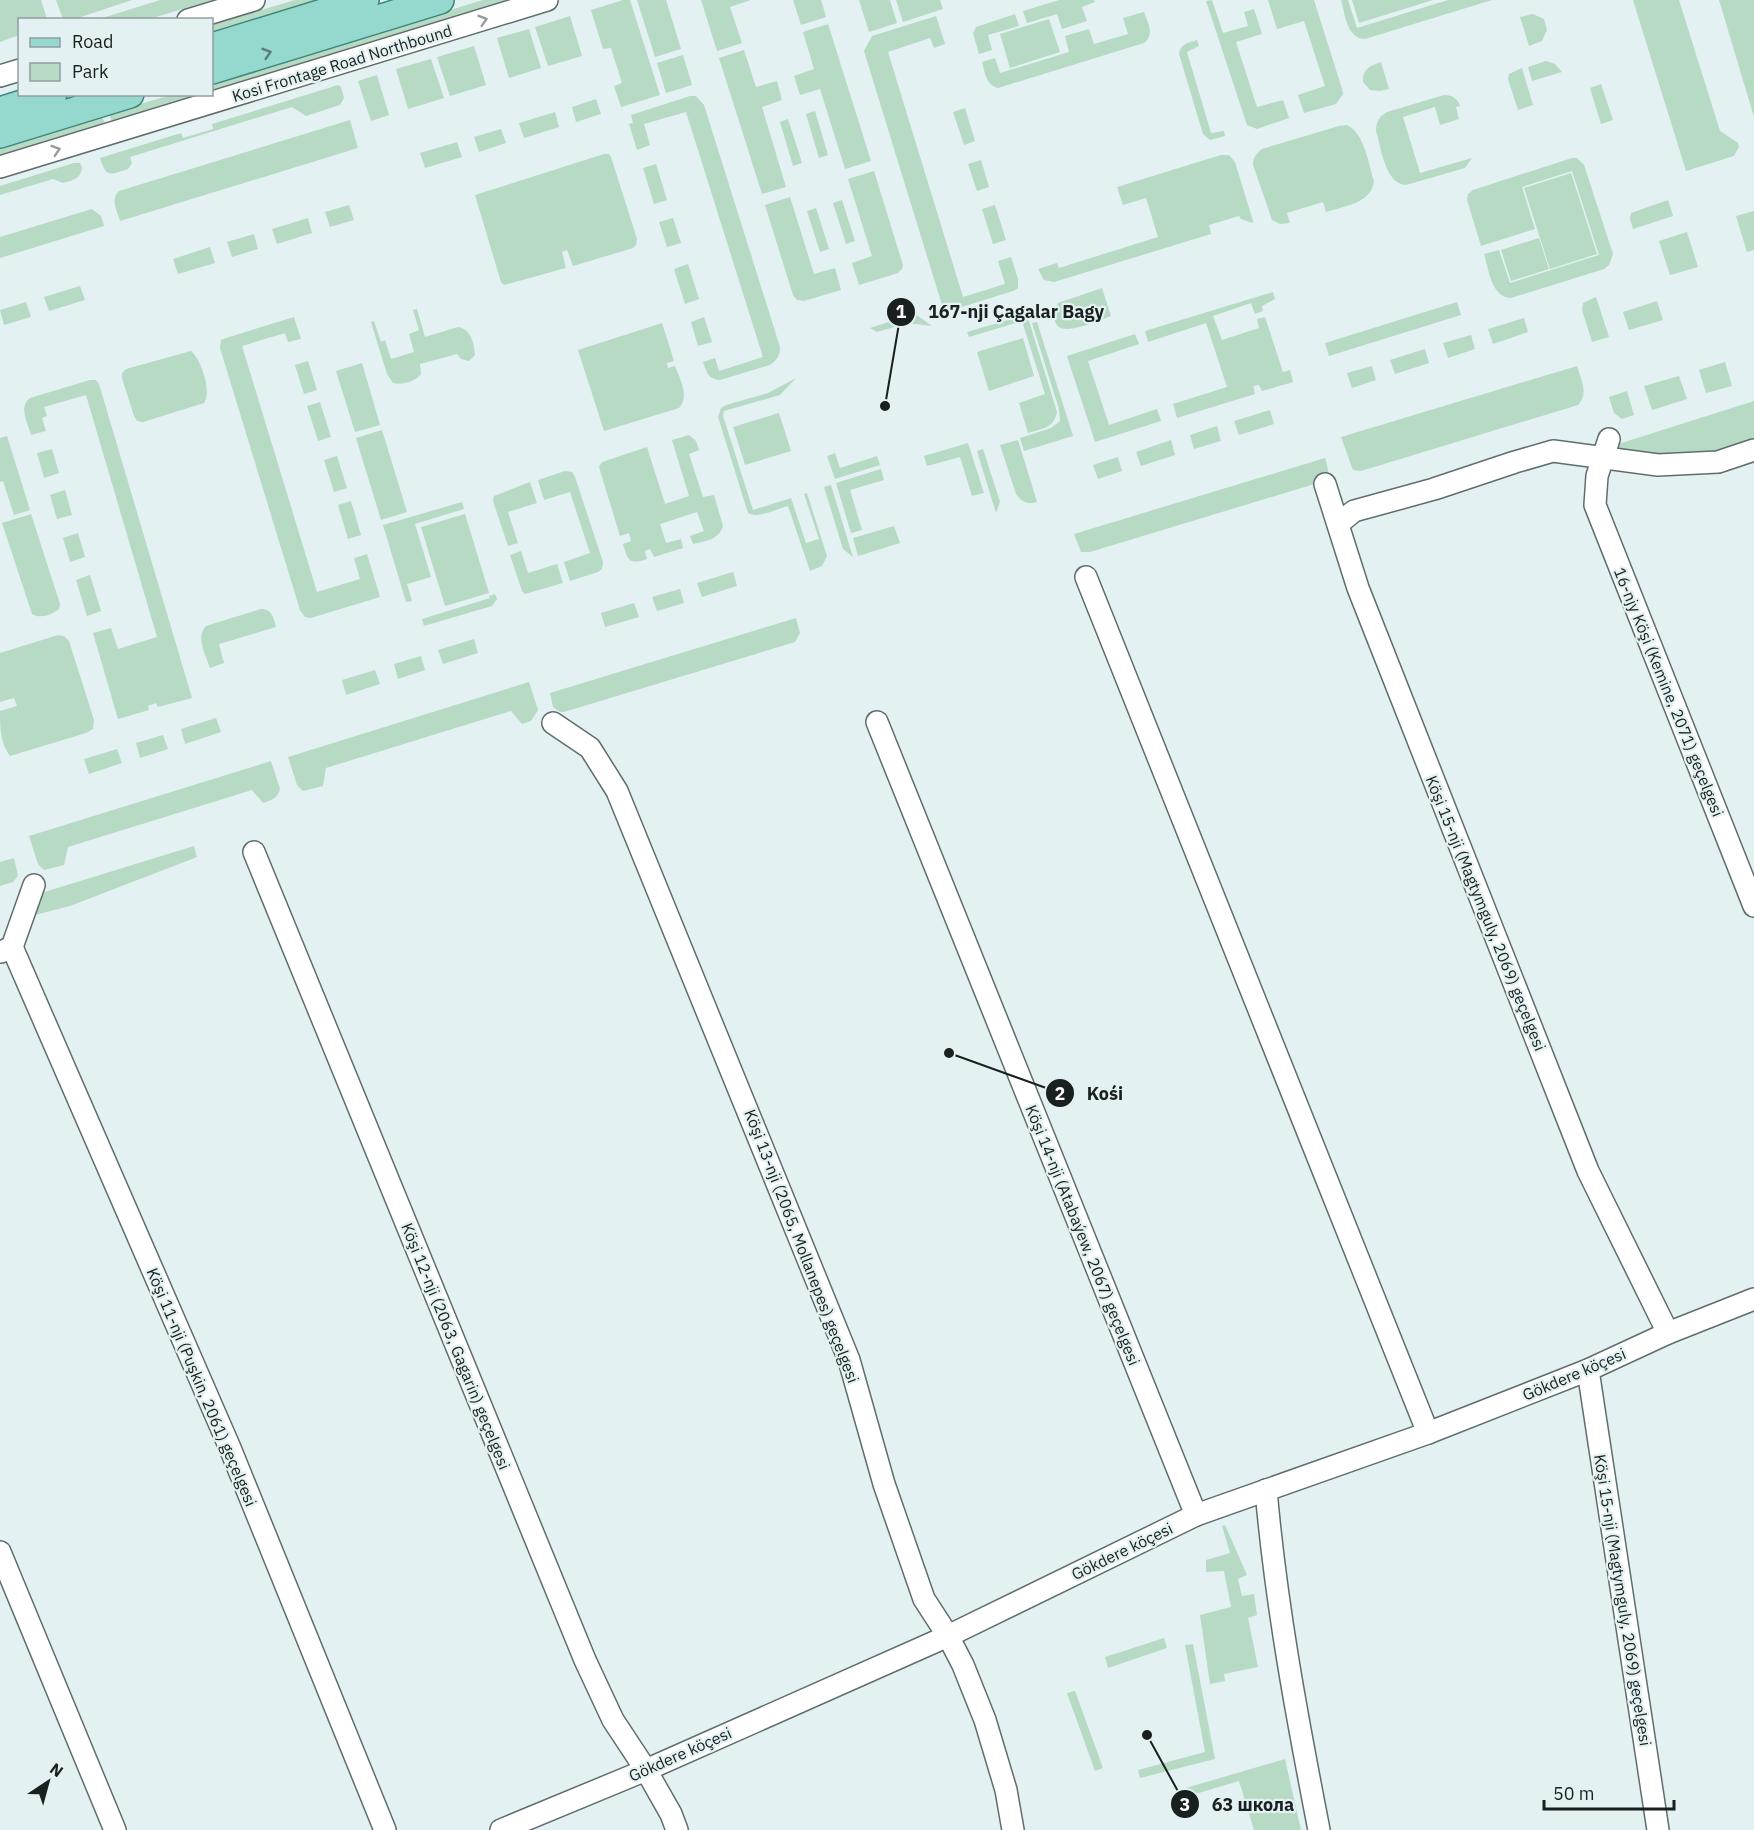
<svg xmlns="http://www.w3.org/2000/svg" width="1754" height="1830" font-family="'IBM Plex Sans',sans-serif">
<rect width="100%" height="100%" fill="#e3f1f3"/>
<!-- green -->
<g fill="#b6dac4">
<polygon points="0,0 41,0 47,19 20,20 19,35 0,42"/>
<polygon points="56,0 132,0 72,20 63,19"/>
<polygon points="160,0 213,0 149,19 99,19"/>
<polygon points="295,0 320,0 212,33 212,25"/>
<polygon points="483,0 513,0 212,91 212,82"/>
<polygon points="623,0 630,0 660,95 621,107 614,86 622,83 611,48 603,49 591,10"/>
<polygon points="637,0 666,0 681,49 655,57"/>
<polygon points="701,0 751,0 730,7 742,43 717,51"/>
<polygon points="793,0 821,0 826,17 801,25"/>
<polygon points="859,0 890,0 897,23 869,32"/>
<polygon points="896,0 940,0 943,9 903,22"/>
<polygon points="1059,0 1094,0 1095,2 1082,7 1087,21 1062,29 1057,14 1027,23 1023,11"/>
<polygon points="1212,0 1223,33 1248,26 1244,12 1254,9 1262,34 1236,42 1257,107 1283,100 1289,118 1257,129 1247,125 1206,1"/>
<polygon points="1268,0 1314,0 1342,89 1343,94 1336,104 1304,113 1298,95 1325,86 1304,21 1277,29"/>
<path d="M1341,0H1348L1357,28L1448,0H1492L1365,39C1347,39 1345,14 1341,0Z"/>
<polygon points="1352,0 1433,0 1359,23"/>
<polygon points="1633,0 1679,0 1720,131 1738,143 1739,147 1734,156 1686,171"/>
<polygon points="1719,0 1754,0 1754,117"/>
<path d="M1144,12C1148,24 1155,34 1144,43L998,88C986,85 985,73 982,62L995,58L1000,73L1069,52L1065,36L1089,29L1094,44L1128,34L1123,18Z"/>
<polygon points="1015,14 1019,26 988,35 992,50 979,54 973,33 976,27"/>
<polygon points="1533,14 1544,19 1547,30 1542,41 1529,46 1520,17"/>
<polygon points="570,16 582,56 548,66 535,27"/>
<polygon points="936,16 945,44 934,48 930,38 888,52 963,297 1005,284 998,261 1011,257 1018,279 1018,288 1013,291 952,310 942,305 864,51 872,36"/>
<polygon points="1049,19 1060,52 1010,68 1000,34"/>
<polygon points="828,24 871,161 845,169 820,89 800,95 794,76 814,69 803,32"/>
<polygon points="529,29 541,68 509,78 497,38"/>
<path d="M1197,40L1199,46L1187,52L1211,133L1224,131L1225,136L1210,140L1203,134L1179,54C1180,44 1188,43 1197,40Z"/>
<polygon points="474,46 486,85 450,96 437,57"/>
<polygon points="744,50 756,87 777,81 782,100 762,107 786,187 762,194 719,58"/>
<polygon points="683,55 692,85 666,93 657,63"/>
<polygon points="431,59 444,98 408,109 396,69"/>
<polygon points="1546,61 1555,64 1562,72 1532,81 1528,67"/>
<path d="M1381,62L1389,89L1380,91L1370,90L1363,82C1362,69 1370,66 1381,62Z"/>
<polygon points="1522,68 1533,105 1518,110 1508,79 1509,74"/>
<polygon points="377,75 389,115 371,121 358,81"/>
<polygon points="1601,84 1613,120 1601,124 1590,88"/>
<path d="M338,85L341,87L344,98L340,105L306,116L292,107L130,157L132,163L128,169C110,175 106,178 100,158L181,133L183,138L213,129L212,124Z"/>
<polygon points="171,95 202,95 112,122 109,113"/>
<path d="M1444,95C1451,95 1458,98 1460,106L1456,107L1459,119L1440,125L1435,107L1403,117L1420,173L1472,158L1465,168L1406,185C1385,184 1381,147 1376,131C1376,122 1379,117 1387,112Z"/>
<path d="M690,96H696L704,105L780,347C780,356 777,360 770,365L720,380C708,379 707,373 703,362L715,358L719,371L763,357L686,112L644,124L650,145L637,150L629,124L633,123L631,115Z"/>
<polygon points="596,99 601,114 576,122 572,107"/>
<polygon points="965,108 975,141 964,145 953,112"/>
<polygon points="815,111 828,155 819,158 806,114"/>
<polygon points="555,112 559,127 524,138 519,123"/>
<polygon points="102,116 105,124 0,156 0,147"/>
<polygon points="788,119 802,163 793,166 780,122"/>
<path d="M350,120L358,148L120,221C117,211 110,199 119,191Z"/>
<path d="M1347,125C1365,134 1368,163 1374,181C1371,204 1344,206 1326,212L1323,202L1287,213L1290,223L1280,224L1272,220L1253,165C1253,157 1256,154 1262,149L1339,126Z"/>
<polygon points="501,129 506,143 479,152 474,137"/>
<polygon points="457,142 462,157 425,168 420,153"/>
<polygon points="604,154 609,154 611,157 637,239 636,245 633,248 573,266 567,250 562,252 566,268 504,285 501,282 475,195"/>
<polygon points="1221,155 1229,155 1235,162 1253,221 1252,223 1241,219 1239,216 1209,225 1211,234 1054,282 1044,280 1038,269 1057,263 1059,268 1158,237 1146,198 1123,205 1117,187"/>
<path d="M1572,158H1577L1584,165L1613,254L1609,265L1604,269L1511,298C1491,297 1489,270 1484,254L1499,250L1510,283L1599,255L1572,171L1522,187L1535,229L1481,246L1467,200L1468,194L1473,190Z"/>
<polygon points="981,160 989,187 977,191 968,164"/>
<path d="M74,163H80L82,167C81,179 73,180 63,183L53,179L0,195V186Z"/>
<polygon points="656,164 667,200 654,204 643,168"/>
<polygon points="874,171 903,265 902,269 898,273 859,285 852,263 872,256 848,179"/>
<polygon points="1571,173 1597,254 1550,269 1524,188"/>
<polygon points="790,197 814,274 835,268 841,290 804,301 797,300 793,295 765,205"/>
<polygon points="842,200 855,241 846,244 833,203"/>
<polygon points="1668,200 1673,216 1633,229 1630,219 1631,213"/>
<polygon points="349,205 354,220 330,227 325,212"/>
<polygon points="995,205 1006,240 993,244 982,209"/>
<polygon points="816,208 829,249 820,252 807,211"/>
<polygon points="92,209 101,216 104,226 0,258 0,237"/>
<polygon points="1754,211 1754,250 1747,252 1736,216"/>
<polygon points="308,218 312,233 277,244 272,229"/>
<polygon points="673,218 681,243 667,247 659,222"/>
<polygon points="1687,232 1698,267 1670,275 1659,241"/>
<polygon points="254,234 258,249 232,257 227,242"/>
<polygon points="1539,238 1549,269 1511,281 1501,250"/>
<polygon points="210,247 215,263 178,274 173,259"/>
<polygon points="688,264 699,299 685,304 674,269"/>
<polygon points="80,286 85,300 49,311 44,297"/>
<path d="M1102,288L1111,316C1100,320 1069,334 1059,327C1055,324 1054,318 1053,314L1058,303Z"/>
<polygon points="1273,292 1275,299 1262,306 1263,311 1255,314 1251,303 1213,316 1222,340 1259,328 1257,319 1265,317 1283,372 1290,370 1293,382 1262,391 1259,385 1253,386 1255,394 1177,418 1173,404 1227,387 1206,323 1148,342 1145,331"/>
<polygon points="1596,297 1609,337 1592,342 1582,310 1583,303"/>
<polygon points="1657,301 1663,320 1629,330 1623,312"/>
<polygon points="26,302 31,317 4,325 0,310"/>
<polygon points="1457,302 1461,315 1329,356 1325,343"/>
<path d="M417,309L425,337L458,327C471,329 474,343 475,355L469,361L461,359L457,354L420,364L421,374C415,382 402,385 393,383L387,374L371,322L374,321L381,342L385,340L391,359L414,352L409,334L419,330L413,310Z"/>
<polygon points="911,315 918,316 932,326 908,323 877,332 870,328"/>
<path d="M1021,316L1025,317L1029,321L1057,412C1054,428 1042,429 1028,433L1019,403L1045,394L1022,321L969,337L967,332Z"/>
<polygon points="294,317 301,339 288,342 285,333 242,346 317,592 360,579 354,558 367,554 380,597 311,618 305,617 300,610 220,348 221,340 226,338"/>
<polygon points="704,317 712,342 698,346 691,322"/>
<polygon points="1524,318 1528,332 1493,344 1488,329"/>
<polygon points="1037,322 1073,436 1024,451 1020,438 1051,428 1060,421 1059,409 1032,323"/>
<path d="M662,323L674,361L667,363L668,368L675,366C680,379 690,397 679,408L604,431L578,350Z"/>
<polygon points="1135,334 1139,344 1088,361 1109,425 1157,409 1161,421 1095,442 1067,356"/>
<polygon points="1471,335 1475,349 1448,358 1443,343"/>
<polygon points="1023,338 1034,376 989,391 977,352"/>
<polygon points="1425,349 1429,363 1395,374 1390,360"/>
<path d="M191,351C201,359 212,392 204,403L143,422L137,421L134,416L122,378V373L126,369Z"/>
<polygon points="308,361 317,390 304,394 295,365"/>
<polygon points="1725,362 1732,386 1706,393 1699,370"/>
<polygon points="362,363 380,425 355,432 336,371"/>
<polygon points="1372,366 1376,380 1352,388 1347,373"/>
<path d="M1577,366C1581,379 1589,394 1578,405L1361,471L1353,470L1341,437Z"/>
<polygon points="1679,376 1687,399 1652,410 1644,386"/>
<path d="M796,378L780,395L724,411L723,416L753,510L791,498L806,543L819,539L804,494L807,493L827,556L822,566L810,571L788,506C776,509 759,519 748,513L718,417L721,408L726,405L768,393Z"/>
<path d="M90,380H96L99,384L192,698L158,707L156,703L148,706L149,710L118,719L93,633L111,628L118,649L157,637L86,395L44,407L47,416L42,418L46,431L31,435C28,423 18,407 30,398Z"/>
<polygon points="1627,391 1634,415 1622,419 1614,413 1609,397"/>
<polygon points="1754,401 1754,449 1700,459 1621,456 1612,446"/>
<polygon points="320,402 331,437 318,441 307,406"/>
<polygon points="1270,410 1274,424 1239,435 1234,421"/>
<polygon points="779,413 791,451 745,465 733,427"/>
<polygon points="1217,426 1221,441 1194,449 1190,435"/>
<polygon points="382,430 407,512 381,520 356,438"/>
<path d="M689,435L696,441L699,450L689,454L703,497L714,495L723,526C719,540 705,541 693,544L690,536L704,531L697,512L660,524L666,543L681,539L683,548L654,557L650,549L645,551L647,559C629,565 628,561 623,544L631,541L629,533L620,536L599,467L601,463L605,461L647,447L665,504L689,496L672,440Z"/>
<polygon points="7,436 30,510 14,515 3,481 0,482 0,438"/>
<path d="M1018,440L1037,502C1027,505 1022,502 1016,494L1000,445Z"/>
<polygon points="1171,440 1175,455 1141,466 1136,452"/>
<polygon points="968,443 984,493 972,496 960,457 927,466 924,456"/>
<polygon points="52,449 59,473 44,478 37,453"/>
<polygon points="983,449 1000,502 996,513 977,451"/>
<polygon points="835,453 840,468 877,456 880,465 835,479 827,456"/>
<polygon points="337,456 347,488 334,492 324,460"/>
<polygon points="1118,457 1122,471 1098,479 1093,465"/>
<path d="M1325,458C1328,468 1331,475 1321,482L1090,552H1081L1074,534Z"/>
<polygon points="881,469 884,480 850,490 862,530 851,533 836,483"/>
<polygon points="565,471 572,472 575,477 603,562 602,569 598,572 570,581 564,562 590,553 570,492 544,500 538,480"/>
<polygon points="530,482 537,503 508,512 518,543 508,546 493,501 494,496"/>
<polygon points="831,485 853,557 843,549 824,487"/>
<polygon points="65,490 72,515 57,519 50,495"/>
<polygon points="351,501 361,535 348,539 338,505"/>
<polygon points="462,502 464,509 415,524 431,577 407,584 412,601 406,602 383,525"/>
<path d="M31,514L60,604L59,609C52,615 40,619 32,614L2,523Z"/>
<polygon points="465,514 489,593 445,606 421,527"/>
<polygon points="894,526 900,543 858,556 853,538"/>
<polygon points="78,533 85,557 70,562 63,538"/>
<polygon points="521,551 528,573 557,564 563,583 525,594 522,591 510,555"/>
<polygon points="733,572 737,586 702,597 697,583"/>
<polygon points="90,575 101,611 87,616 76,580"/>
<polygon points="680,589 684,603 657,611 652,597"/>
<polygon points="495,594 497,599 492,606 424,626 422,619 490,598 489,596"/>
<polygon points="634,603 639,617 605,627 601,613"/>
<path d="M261,609C272,609 274,618 276,627L219,644L224,663L210,668C206,655 195,637 206,626Z"/>
<polygon points="796,618 800,633 795,642 564,712 560,712 553,707 550,693"/>
<path d="M58,635L64,636L69,641L94,720L93,729L86,733L10,756C0,743 0,727 0,711L17,706L14,698L0,702V653Z"/>
<polygon points="474,639 478,653 443,664 438,650"/>
<polygon points="421,656 425,670 398,679 394,664"/>
<polygon points="375,670 380,684 346,695 342,680"/>
<polygon points="529,682 538,710 531,721 522,724 511,711 326,768 323,786 303,791 297,785 288,757"/>
<polygon points="216,718 221,732 185,744 181,729"/>
<polygon points="163,735 168,749 140,758 136,743"/>
<polygon points="117,749 122,763 89,774 84,759"/>
<path d="M271,761L280,789C278,798 272,800 263,803L252,790L68,847L64,865L44,870L38,864L29,836Z"/>
<polygon points="194,846 197,857 70,906 31,916 38,894"/>
<polygon points="14,858 18,876 13,882 0,886 0,862"/>
<polygon points="1225,1525 1247,1575 1238,1579 1242,1596 1254,1594 1257,1615 1248,1618 1258,1667 1224,1674 1225,1681 1210,1684 1200,1615 1231,1607 1224,1571 1206,1572 1206,1560 1230,1553 1222,1526"/>
<polygon points="1164,1638 1167,1648 1108,1668 1105,1657"/>
<polygon points="1193,1644 1215,1759 1140,1778 1138,1770 1205,1752 1185,1645"/>
<polygon points="1075,1691 1103,1768 1095,1771 1067,1693"/>
<polygon points="1285,1759 1301,1830 1254,1830 1239,1781 1182,1798 1179,1790"/>
</g>
<g fill="none" stroke-linecap="round" stroke-linejoin="round">
<!-- minor casing -->
<g stroke="#606d6e" stroke-width="24">
<g id="minor">
<polyline points="188,20 254,0"/>
<polyline points="0,76 20,70"/>
<polyline points="0,167 547,0"/>
<polyline points="1609,439 1597,476 1595,505 1754,906"/>
<polyline points="1325,484 1358,588 1588,1171 1668,1333"/>
<polyline points="1338,524 1354,511 1434,489 1515,462 1553,451 1658,465 1718,462 1754,450"/>
<polyline points="1086,577 1428,1433"/>
<polyline points="877,722 1196,1515"/>
<polyline points="553,723 590,748 617,791 849,1360 884,1484 924,1599 948,1636 963,1665 985,1720 1006,1790 1013,1830"/>
<polyline points="254,852 585,1660 613,1720 646,1770 671,1814 677,1830"/>
<polyline points="12,947 230,1448 385,1830"/>
<polyline points="1,952 12,947 34,885"/>
<polyline points="1588,1370 1658,1830"/>
<path d="M1266,1490C1276,1605 1297,1717 1319,1830"/>
<polyline points="0,1552 115,1830"/>
<polyline points="501,1830 646,1770 948,1636 1196,1515 1428,1433 1588,1370 1668,1333 1754,1299"/>
</g>
</g>
<!-- major casing -->
<g stroke="#3c867b" stroke-width="30">
<g id="major">
<polyline points="212,47 365,0"/>
<polyline points="212,70 440,0"/>
<polyline points="0,111 53,94"/>
<polyline points="0,134 130,94"/>
</g>
</g>
<!-- minor -->
<use href="#minor" stroke="#fff" stroke-width="21"/>
<!-- major -->
<use href="#major" stroke="#95d8cd" stroke-width="27"/>
</g>
<!-- one-way arrows -->
<defs><path id="oneway-chevron" d="M-2-3.5L2.5 0L-2 3.5" fill="none" stroke-width="1.6" stroke-linecap="round" stroke-linejoin="round" transform="scale(1.5)"/></defs>
<g stroke="#989a9a">
<use href="#oneway-chevron" transform="translate(483 20) rotate(-17)"/>
<use href="#oneway-chevron" transform="translate(56 150) rotate(-18)"/>
</g>
<use stroke="#587c76" href="#oneway-chevron" transform="translate(267 53) rotate(-17)"/>
<g text-anchor="middle" stroke-width="4.5" stroke-linejoin="round" paint-order="stroke">
<!-- street labels -->
<g font-size="16" fill="#1a1f1f" stroke="#e3f1f3">
<text transform="translate(342 63) rotate(-17)" y="6">Kosi Frontage Road Northbound</text>
<text transform="translate(1669 692) rotate(68)" y="6">16-njy Köşi (Kemine, 2071) geçelgesi</text>
<text transform="translate(1486 913) rotate(68)" y="6">Köşi 15-nji (Magtymguly, 2069) geçelgesi</text>
<text transform="translate(1083 1235) rotate(68)" y="6">Köşi 14-nji (Atabaýew, 2067) geçelgesi</text>
<text transform="translate(802 1246) rotate(69)" y="6">Köşi 13-nji (2065, Mollanepes) geçelgesi</text>
<text transform="translate(456 1346) rotate(68)" y="6">Köşi 12-nji (2063, Gagarin) geçelgesi</text>
<text transform="translate(1574 1374) rotate(-23)" y="6">Gökdere köçesi</text>
<text transform="translate(202 1387) rotate(67)" y="6">Köşi 11-nji (Puşkin, 2061) geçelgesi</text>
<text transform="translate(1122 1551) rotate(-26)" y="6">Gökdere köçesi</text>
<text transform="translate(1623 1600) rotate(81)" y="6">Köşi 15-nji (Magtymguly, 2069) geçelgesi</text>
<text transform="translate(680 1754) rotate(-24)" y="6">Gökdere köçesi</text>
</g>
</g>
<!-- callouts -->
<path fill="none" stroke="#1a1f1f" stroke-width="2" d="M885 406L901 312M949 1053L1060 1093M1147 1735L1185 1804"/>
<g fill="#1a1f1f" stroke="#e3f1f3" stroke-width="2">
<circle cx="885" cy="406" r="6"/>
<circle cx="949" cy="1053" r="6"/>
<circle cx="1147" cy="1735" r="6"/>
<circle cx="901" cy="312" r="15"/>
<circle cx="1060" cy="1093" r="15"/>
<circle cx="1185" cy="1804" r="15"/>
</g>
<g font-size="18" text-anchor="middle" font-weight="bold" fill="#fff">
<text x="901" y="318">1</text>
<text x="1060" y="1100">2</text>
<text x="1185" y="1811">3</text>
</g>
<g font-size="18" text-anchor="middle" font-weight="bold" fill="#1a1f1f" stroke="#e3f1f3" stroke-width="4.5" stroke-linejoin="round" paint-order="stroke">
<text x="1016" y="318">167-nji Çagalar Bagy</text>
<text x="1105" y="1100">Kośi</text>
<text x="1253" y="1811">63 школа</text>
</g>
<!-- legend -->
<rect x="18" y="18" width="195" height="78" fill="#e3f1f3" stroke="#939d9e" stroke-width="1.5"/>
<rect x="30" y="38" width="30" height="9" fill="#95d8cd" stroke="#939d9e" stroke-width="1.5"/>
<text x="72" y="48" font-size="18" fill="#1a1f1f">Road</text>
<rect x="30" y="63" width="30" height="18" fill="#b6dac4" stroke="#939d9e" stroke-width="1.5"/>
<text x="72" y="78" font-size="18" fill="#1a1f1f">Park</text>
<!-- north arrow -->
<g transform="translate(48 1782) rotate(36)" stroke="#e3f1f3" stroke-width="4.5" paint-order="stroke">
<path d="M0-4.5L10 22L0 15L-10 22Z" fill="#1a1f1f"/>
<text y="-9" font-size="16" font-weight="bold" text-anchor="middle" fill="#1a1f1f">N</text>
</g>
<!-- scale -->
<path d="M1544 1800v9h130v-9" fill="none" stroke="#1a1f1f" stroke-width="3"/>
<text x="1553" y="1800" font-size="18" fill="#1a1f1f" stroke="#e3f1f3" stroke-width="4.5" paint-order="stroke">50 m</text>
</svg>
